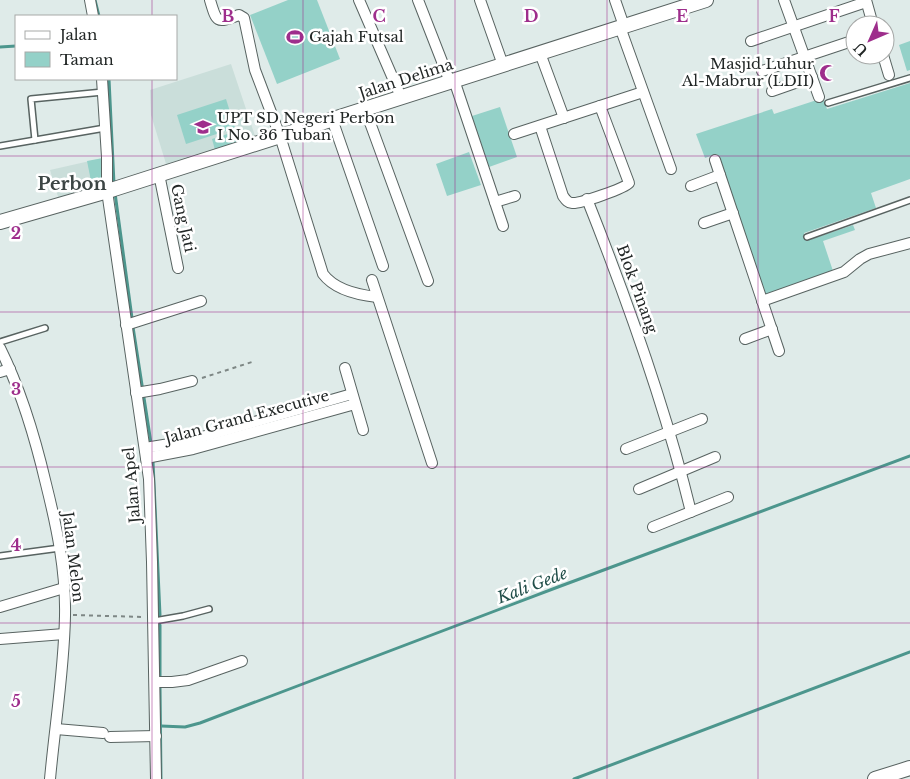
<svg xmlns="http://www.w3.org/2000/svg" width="910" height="779" font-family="'Libre Baskerville',serif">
<rect width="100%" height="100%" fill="#dfebe9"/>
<!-- built -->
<g fill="#cadeda">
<polygon points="231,64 256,139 167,167 151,115 150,90"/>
<polygon points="103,158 103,185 59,200 50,170"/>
</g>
<!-- green -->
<g fill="#94d1c8">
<polygon points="288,0 317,0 340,59 277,84 250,15"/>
<polygon points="910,41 910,70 907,71 899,45"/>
<polygon points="910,83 910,179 871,193 876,208 804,233 806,241 853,225 855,230 823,241 834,274 764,298 717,154 705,158 696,134 772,109 774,114 823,98 827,109"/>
<polygon points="226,99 235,128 186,144 177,115"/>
<polygon points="500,107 517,157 489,167 472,116"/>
<polygon points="243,129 246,140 215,150 212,139"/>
<polygon points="469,152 481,185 447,196 436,164"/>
<polygon points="103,158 103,185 93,191 87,161"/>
</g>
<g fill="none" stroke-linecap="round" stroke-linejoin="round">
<!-- stream -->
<g stroke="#4c968d" stroke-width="3">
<polyline points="95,0 99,16"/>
<polyline points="0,47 16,46"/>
<polyline points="109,79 114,184"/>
<polyline points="115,193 132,318"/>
<polyline points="133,327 151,443"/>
<polyline points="153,462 160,615"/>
<polyline points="160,625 160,677"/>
<polyline points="160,687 161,779"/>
<polyline points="161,726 185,727 200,723 558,587 910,456"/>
<polyline points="574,779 910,652"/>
</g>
<!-- lane casing -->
<g stroke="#586361" stroke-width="8">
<g id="lane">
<polyline points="828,103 910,78"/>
<polyline points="35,140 31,99 103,92"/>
<polyline points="0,146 105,128"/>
<polyline points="807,237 910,200"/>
<polyline points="0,342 45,328"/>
<polyline points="0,556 60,548"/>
<polyline points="154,621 183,616 209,609"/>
</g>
</g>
<!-- street casing -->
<g stroke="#586361" stroke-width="12">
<g id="street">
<polyline points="90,0 93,16"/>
<path d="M210,0C217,24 217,23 239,15L244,18L255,70L280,136L323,274C335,290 358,295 377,297"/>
<polyline points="359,0 401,97"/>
<polyline points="418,0 450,82"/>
<polyline points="480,0 503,65"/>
<polyline points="615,0 624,26"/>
<polyline points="784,0 819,97"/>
<polyline points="866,0 873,25"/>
<polyline points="620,27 671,169"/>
<polyline points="751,41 866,2"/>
<polyline points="540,53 564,118"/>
<polyline points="883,55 889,75"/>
<polyline points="762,71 855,40"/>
<polyline points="102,79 107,157 107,191 149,479 152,562 156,779"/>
<polyline points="454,80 503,226"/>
<polyline points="772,91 812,77"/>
<polyline points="365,109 428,281"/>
<polyline points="332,119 383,266"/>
<path d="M540,126L563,196C566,200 568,203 572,203C580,204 625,188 629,183L600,106"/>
<polyline points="514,134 643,92"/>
<polyline points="715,160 779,351"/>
<polyline points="159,174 178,268"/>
<polyline points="691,186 720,175"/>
<path d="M587,199C628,302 665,405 691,512"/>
<polyline points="495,202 515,196"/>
<polyline points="704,223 733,213"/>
<polyline points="372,280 432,463"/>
<polyline points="762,301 844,272 860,259 869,254 910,243"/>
<polyline points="126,325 201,301"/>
<polyline points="745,339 772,329"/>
<path d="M0,348C22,392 35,437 46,484C57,528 66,571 65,616C64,671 55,724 50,779"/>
<polyline points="345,368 363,430"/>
<polyline points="0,372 10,369"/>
<polyline points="136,393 160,389 192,381"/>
<polyline points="145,448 188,441 352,394"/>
<polyline points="626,449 702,419"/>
<polyline points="146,458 193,449 355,404"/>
<polyline points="639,489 715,457"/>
<polyline points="653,527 728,497"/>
<polyline points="0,607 64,588"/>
<polyline points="0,639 64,634"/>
<polyline points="155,682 172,682 188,680 242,661"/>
<polyline points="56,729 103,733"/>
<polyline points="110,737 156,736"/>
</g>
</g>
<!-- secondary casing -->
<g stroke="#586361" stroke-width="16">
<g id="secondary">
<polyline points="0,222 111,190 706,0"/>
<polyline points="875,779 910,768"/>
</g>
</g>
<!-- path -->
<g stroke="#7e8785" stroke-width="2" stroke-dasharray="4 4" stroke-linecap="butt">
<polyline points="202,378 252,362"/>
<polyline points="73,615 144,617"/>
</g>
<!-- lane -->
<use href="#lane" stroke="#fff" stroke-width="5"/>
<!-- street -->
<use href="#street" stroke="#fff" stroke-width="10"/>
<!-- secondary -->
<use href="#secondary" stroke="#fff" stroke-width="14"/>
</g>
<!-- grid -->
<path fill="none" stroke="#9e2e8c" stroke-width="1" stroke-opacity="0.55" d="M152,0V16M303,0V779M455,0V779M607,0V779M758,0V779M152,79V779M0,156H910M0,312H910M0,467H910M0,623H910"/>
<!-- icons -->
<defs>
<g id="stadium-bare" transform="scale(1.35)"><path d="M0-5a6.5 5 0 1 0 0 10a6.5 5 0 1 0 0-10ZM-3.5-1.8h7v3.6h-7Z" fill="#9e2e8c" stroke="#fff" stroke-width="2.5" paint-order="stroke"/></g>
<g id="mosque-bare" transform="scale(1.35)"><path d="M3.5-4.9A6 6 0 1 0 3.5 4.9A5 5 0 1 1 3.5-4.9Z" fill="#9e2e8c" stroke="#fff" stroke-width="2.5" paint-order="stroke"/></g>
<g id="school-bare" transform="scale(1.35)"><path d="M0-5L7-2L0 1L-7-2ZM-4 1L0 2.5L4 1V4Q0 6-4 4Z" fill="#9e2e8c" stroke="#fff" stroke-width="2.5" paint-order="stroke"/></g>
</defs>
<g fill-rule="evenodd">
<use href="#stadium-bare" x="295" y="37"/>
<use href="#mosque-bare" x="828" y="73"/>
<use href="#school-bare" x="203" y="127"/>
</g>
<g text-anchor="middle" stroke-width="5" stroke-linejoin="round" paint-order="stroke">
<!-- poi labels -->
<g font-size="15" fill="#222726" stroke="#fff" text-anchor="start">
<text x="309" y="42">Gajah Futsal</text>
<text x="814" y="69" text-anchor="end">Masjid Luhur<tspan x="814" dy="17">Al-Mabrur (LDII)</tspan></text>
<text x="217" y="123">UPT SD Negeri Perbon<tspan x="217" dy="17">I No. 36 Tuban</tspan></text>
</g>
<!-- street labels -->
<g font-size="15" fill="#222726" stroke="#fff">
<text transform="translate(406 79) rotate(-18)" y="5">Jalan Delima</text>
<text transform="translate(183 218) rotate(78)" y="5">Gang Jati</text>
<text transform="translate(637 289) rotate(70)" y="5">Blok Pinang</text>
<text transform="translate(247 417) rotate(-15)" y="5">Jalan Grand Executive</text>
<text transform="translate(132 485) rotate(-95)" y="5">Jalan Apel</text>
<text transform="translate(73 557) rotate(83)" y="5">Jalan Melon</text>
</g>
<!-- water labels -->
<g font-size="16" font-style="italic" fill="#214e49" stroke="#fff">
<text transform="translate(532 585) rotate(-21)" y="6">Kali Gede</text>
</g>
<!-- quarter labels -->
<g font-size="18" font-weight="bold" fill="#3c4544" stroke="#fff">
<text x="72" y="190">Perbon</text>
</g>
</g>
<g font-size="16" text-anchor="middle" font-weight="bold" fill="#9e2e8c" stroke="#fff" stroke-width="5" stroke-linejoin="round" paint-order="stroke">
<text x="228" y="22">B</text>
<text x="379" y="22">C</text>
<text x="531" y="22">D</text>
<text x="682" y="22">E</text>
<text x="834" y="22">F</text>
<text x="16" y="239">2</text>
<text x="16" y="395">3</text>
<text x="16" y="551">4</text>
<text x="16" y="707">5</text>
</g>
<!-- legend -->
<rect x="15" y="15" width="162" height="65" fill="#ffffff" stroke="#a7a9a8"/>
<rect x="25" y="31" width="25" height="8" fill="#ffffff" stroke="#a7a9a8"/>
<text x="60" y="40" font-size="15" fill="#222726">Jalan</text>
<rect x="25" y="52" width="25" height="15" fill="#94d1c8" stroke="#a7a9a8"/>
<text x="60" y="65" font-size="15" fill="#222726">Taman</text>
<!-- north arrow -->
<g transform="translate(870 40) rotate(225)"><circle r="24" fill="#ffffff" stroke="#a7a9a8"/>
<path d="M0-4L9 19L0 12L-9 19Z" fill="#9e2e8c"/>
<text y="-8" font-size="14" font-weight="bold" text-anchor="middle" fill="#222726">U</text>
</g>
</svg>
